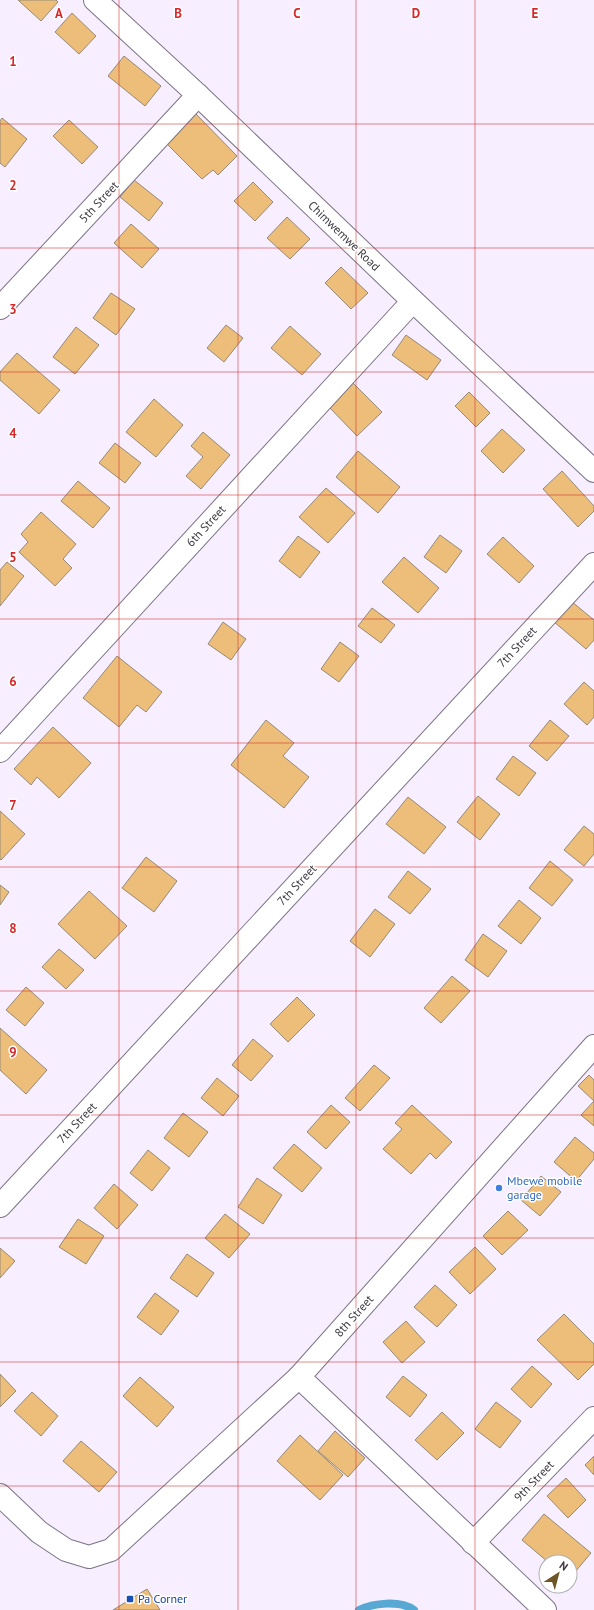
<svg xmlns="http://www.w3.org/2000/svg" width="594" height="1610" font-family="'PT Sans',sans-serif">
<rect width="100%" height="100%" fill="#f7eeff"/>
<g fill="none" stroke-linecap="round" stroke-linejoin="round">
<!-- stream -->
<path stroke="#57a9d4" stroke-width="8" d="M359,1610C373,1603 400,1600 414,1610"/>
</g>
<!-- building -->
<g fill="#ecbe79" stroke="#968976">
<polygon points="18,0 56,0 58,2 41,21"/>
<polygon points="72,13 96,36 79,54 55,32"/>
<polygon points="124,56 161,86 145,106 108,76"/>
<polygon points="195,113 237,156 218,175 213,170 202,179 165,142"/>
<polygon points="2,118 27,139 5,167 0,163 0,121"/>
<polygon points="69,120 98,147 82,164 53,136"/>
<polygon points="134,180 163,203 149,221 120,197"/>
<polygon points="253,182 273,202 255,221 234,201"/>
<polygon points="287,217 310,239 290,259 267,238"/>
<polygon points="131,224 159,249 142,268 114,243"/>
<polygon points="341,267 368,293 351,309 325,283"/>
<polygon points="111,293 135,309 116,335 93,318"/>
<polygon points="226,325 243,338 224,362 207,348"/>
<polygon points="290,326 321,354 302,375 271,348"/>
<polygon points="76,327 99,345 75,374 53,357"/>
<polygon points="406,335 441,360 427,380 392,355"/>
<polygon points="17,353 60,390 39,414 0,380 0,372"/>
<polygon points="352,382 382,412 357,436 328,406"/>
<polygon points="469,392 490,413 476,427 455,406"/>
<polygon points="154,399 183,425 156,457 126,432"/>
<polygon points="502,429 525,450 503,473 481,451"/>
<polygon points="203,432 230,455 201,489 186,476 203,457 191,446"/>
<polygon points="115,443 141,463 125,483 99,463"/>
<polygon points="358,451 400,487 378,513 336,477"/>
<polygon points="562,471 594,506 594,511 578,527 543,489"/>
<polygon points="78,481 110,508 93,528 61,501"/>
<polygon points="326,488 355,513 328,543 299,517"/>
<polygon points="41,512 76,544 63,559 72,568 55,586 19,552 28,542 21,534"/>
<polygon points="440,535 462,551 446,573 424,557"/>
<polygon points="298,536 320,552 300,578 279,561"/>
<polygon points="503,537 534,566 519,583 487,554"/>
<polygon points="404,557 439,588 418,613 382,582"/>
<polygon points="7,562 24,576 0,606 0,570"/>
<polygon points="571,601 594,620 594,640 586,649 553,621"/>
<polygon points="372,608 395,625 381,643 358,626"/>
<polygon points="223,622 246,639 231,660 208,644"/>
<polygon points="340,642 359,656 339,682 321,669"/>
<polygon points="117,656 162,692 146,712 137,705 119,727 83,698"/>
<polygon points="584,682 594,691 594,717 587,725 564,704"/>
<polygon points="266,720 294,743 283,756 309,777 284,808 231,765"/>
<polygon points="550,720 569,736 547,761 529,746"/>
<polygon points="53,727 91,763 59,798 37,777 31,785 14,769"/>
<polygon points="513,756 536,773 519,796 496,779"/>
<polygon points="478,796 500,814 480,840 457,822"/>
<polygon points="408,797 446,827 424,854 386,824"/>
<polygon points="0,811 25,834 1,860 0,859"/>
<polygon points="584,826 594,834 594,854 584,866 564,850"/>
<polygon points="146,857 177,881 154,912 122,888"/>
<polygon points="550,861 573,880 552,906 529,888"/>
<polygon points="408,871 431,889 410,914 388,897"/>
<polygon points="0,885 9,892 0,905"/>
<polygon points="89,891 127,926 95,959 58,924"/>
<polygon points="519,900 541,918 521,944 498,926"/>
<polygon points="375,909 395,924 370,957 350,941"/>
<polygon points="483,934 507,951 488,977 465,960"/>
<polygon points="59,949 84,970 66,989 42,967"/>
<polygon points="452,976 470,991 441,1023 424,1008"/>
<polygon points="26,987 44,1003 25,1026 6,1010"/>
<polygon points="297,997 315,1015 288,1042 270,1024"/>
<polygon points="0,1028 47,1070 26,1094 0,1070"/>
<polygon points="253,1039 273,1056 251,1081 232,1065"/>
<polygon points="374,1065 390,1078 360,1111 345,1098"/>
<polygon points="589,1075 594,1080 594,1126 581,1115 594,1101 578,1086"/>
<polygon points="217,1078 239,1096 223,1116 201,1098"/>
<polygon points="331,1105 350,1122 326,1149 307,1132"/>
<polygon points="412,1105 452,1142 436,1159 430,1153 411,1174 383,1149 402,1129 395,1123"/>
<polygon points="183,1113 208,1132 189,1157 164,1138"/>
<polygon points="575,1137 594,1153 594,1159 576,1181 554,1162"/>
<polygon points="294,1144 322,1168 302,1192 273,1168"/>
<polygon points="148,1150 170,1168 152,1191 130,1173"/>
<polygon points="541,1176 561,1192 540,1216 521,1200"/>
<polygon points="257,1178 282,1195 263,1224 238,1207"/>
<polygon points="114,1184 138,1205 117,1229 94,1208"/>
<polygon points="508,1211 528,1230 502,1255 483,1236"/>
<polygon points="225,1214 250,1234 229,1258 205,1238"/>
<polygon points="78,1219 104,1236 86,1264 59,1247"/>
<polygon points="475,1247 496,1269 470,1294 449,1272"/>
<polygon points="0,1248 15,1261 0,1278"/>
<polygon points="187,1254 214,1273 197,1297 170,1278"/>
<polygon points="435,1285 457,1305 437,1327 414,1307"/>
<polygon points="155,1293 179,1311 161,1335 137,1317"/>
<polygon points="564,1314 594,1344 594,1364 578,1380 537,1340"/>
<polygon points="406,1321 425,1342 402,1363 383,1342"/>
<polygon points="532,1366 552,1384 531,1408 511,1389"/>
<polygon points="0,1374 16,1391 0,1407"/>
<polygon points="403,1376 427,1395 410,1417 386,1397"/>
<polygon points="140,1377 174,1407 157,1427 123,1396"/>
<polygon points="32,1392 58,1416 41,1436 14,1411"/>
<polygon points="496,1402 521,1421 500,1448 475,1429"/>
<polygon points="442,1412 464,1433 437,1460 415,1440"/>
<polygon points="335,1431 365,1458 348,1477 318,1451"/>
<polygon points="300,1435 343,1475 320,1500 277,1461"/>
<polygon points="81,1441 117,1472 99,1492 63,1461"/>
<polygon points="594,1456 594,1475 585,1465"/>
<polygon points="566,1478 586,1500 568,1518 547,1496"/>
<polygon points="544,1514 591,1553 570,1578 570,1562 548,1562 522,1540"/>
<polygon points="147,1589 160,1610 113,1610"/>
</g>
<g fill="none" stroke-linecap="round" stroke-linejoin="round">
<!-- street casing -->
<g stroke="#7d7385" stroke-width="24">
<g id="street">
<polyline points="0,308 198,95"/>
<polyline points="0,751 413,301"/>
<polyline points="0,1206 594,564"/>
<polyline points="299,1377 545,1610"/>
<polyline points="473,1543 594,1418"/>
</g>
</g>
<!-- secondary casing -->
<g stroke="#7d7385" stroke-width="24">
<g id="secondary">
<polyline points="95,0 198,95 413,301 594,471"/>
<polyline points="0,1495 39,1532 66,1550 89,1557 111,1550 299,1377 594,1046"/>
</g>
</g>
<!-- street -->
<use href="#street" stroke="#fff" stroke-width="22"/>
<!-- secondary -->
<use href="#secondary" stroke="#fff" stroke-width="22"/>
</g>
<!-- grid -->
<path fill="none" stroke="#d62828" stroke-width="1" stroke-opacity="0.55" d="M119,0V1610M238,0V1610M356,0V1610M475,0V1610M0,124H594M0,248H594M0,372H594M0,495H594M0,619H594M0,743H594M0,867H594M0,991H594M0,1115H594M0,1238H594M0,1362H594M0,1486H594"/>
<!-- markers -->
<circle fill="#3f7fe0" stroke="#fff" stroke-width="1.5" cx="499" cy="1188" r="4"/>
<rect fill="#1a4fb4" stroke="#fff" stroke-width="1.5" x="126" y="1595" width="8" height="8" rx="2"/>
<g text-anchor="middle" stroke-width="3" stroke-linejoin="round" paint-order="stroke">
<!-- street labels -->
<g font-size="12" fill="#3d3941" stroke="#fff">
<text transform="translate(99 202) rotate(-47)" y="4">5th Street</text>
<text transform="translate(344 236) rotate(44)" y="4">Chimwemwe Road</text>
<text transform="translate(206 526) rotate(-47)" y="4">6th Street</text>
<text transform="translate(517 647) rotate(-47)" y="4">7th Street</text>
<text transform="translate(297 885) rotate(-47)" y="4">7th Street</text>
<text transform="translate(77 1123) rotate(-47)" y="4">7th Street</text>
<text transform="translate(354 1316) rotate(-48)" y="4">8th Street</text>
<text transform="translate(534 1481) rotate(-46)" y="4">9th Street</text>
</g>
<!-- shop labels -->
<g font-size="12" fill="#366cbe" stroke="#fff" text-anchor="start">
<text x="507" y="1185">Mbewe mobile<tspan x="507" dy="14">garage</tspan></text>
</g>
<!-- transit labels -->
<g font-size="12" fill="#164399" stroke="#fff" text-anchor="start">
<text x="138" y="1603">Pa Corner</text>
</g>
</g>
<g font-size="13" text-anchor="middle" font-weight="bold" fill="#d62828" stroke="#fff" stroke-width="3" stroke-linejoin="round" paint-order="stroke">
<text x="59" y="18">A</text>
<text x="178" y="18">B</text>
<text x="297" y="18">C</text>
<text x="416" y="18">D</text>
<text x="535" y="18">E</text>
<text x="13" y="66">1</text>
<text x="13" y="190">2</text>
<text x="13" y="314">3</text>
<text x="13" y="438">4</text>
<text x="13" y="562">5</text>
<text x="13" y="686">6</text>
<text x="13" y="810">7</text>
<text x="13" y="933">8</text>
<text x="13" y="1057">9</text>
</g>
<!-- north arrow -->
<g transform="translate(558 1574) rotate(36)"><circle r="19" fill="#ffffff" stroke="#b1b0b3"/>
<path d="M0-3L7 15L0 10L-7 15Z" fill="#6c5626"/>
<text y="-6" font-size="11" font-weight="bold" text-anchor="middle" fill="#3d3941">N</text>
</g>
</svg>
